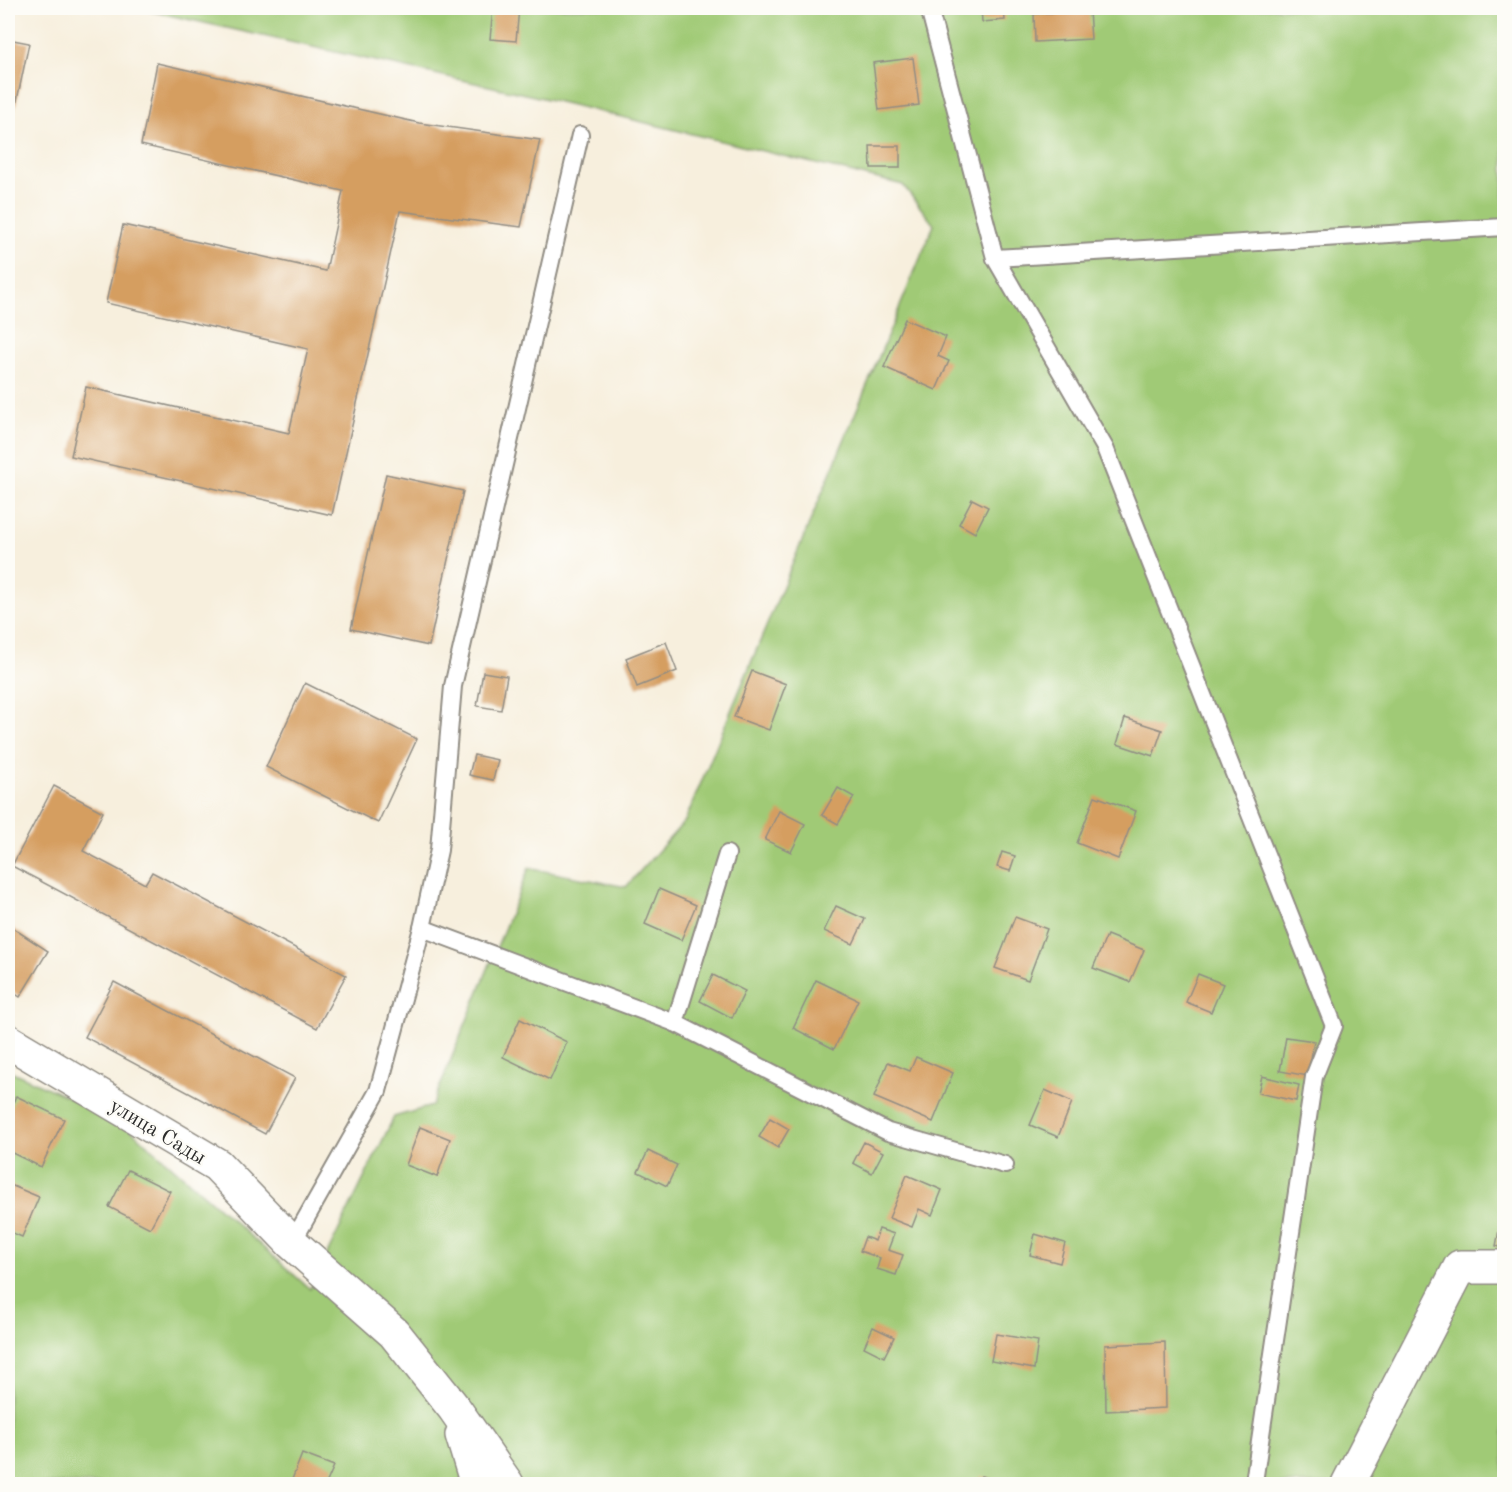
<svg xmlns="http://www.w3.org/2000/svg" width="1512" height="1492" font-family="'Old Standard TT',serif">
<rect width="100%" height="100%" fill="#fdfcf7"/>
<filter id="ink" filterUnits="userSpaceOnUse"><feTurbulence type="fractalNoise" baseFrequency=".0167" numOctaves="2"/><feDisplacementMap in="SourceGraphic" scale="12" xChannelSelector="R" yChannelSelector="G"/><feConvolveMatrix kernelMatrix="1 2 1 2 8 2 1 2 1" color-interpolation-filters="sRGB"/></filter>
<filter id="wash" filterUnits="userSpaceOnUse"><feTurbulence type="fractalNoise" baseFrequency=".008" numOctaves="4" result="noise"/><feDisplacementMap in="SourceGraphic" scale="24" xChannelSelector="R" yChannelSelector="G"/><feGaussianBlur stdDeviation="1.35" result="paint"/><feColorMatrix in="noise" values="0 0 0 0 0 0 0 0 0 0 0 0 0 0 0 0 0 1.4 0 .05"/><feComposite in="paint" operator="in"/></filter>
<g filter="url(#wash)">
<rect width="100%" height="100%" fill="#f7efdd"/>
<!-- green -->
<polygon fill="#a0ca76" stroke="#667a50" stroke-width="1.5" points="137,8 1504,8 1504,1484 8,1484 8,1070 121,1121 310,1289 394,1117 432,1106 529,868 626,887 685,821 934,225 903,185 543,98"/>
<g id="blocks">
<!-- building -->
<g fill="#d59e61">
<polygon points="493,8 519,8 516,41 490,39"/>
<polygon points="981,8 1004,8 1005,20 982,22"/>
<polygon points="1089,11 1091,39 1035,42 1034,14"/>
<polygon points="8,39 29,43 15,110 8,109"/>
<polygon points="913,58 919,105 879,110 873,63"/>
<polygon points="157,63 419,123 540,140 521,227 400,211 332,515 71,456 86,387 289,433 308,349 106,303 123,225 326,271 343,191 141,145"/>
<polygon points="870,146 900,146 900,168 871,168"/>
<polygon points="905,319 946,337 938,356 949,361 936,390 884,367"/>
<polygon points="386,474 463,491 429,646 351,629"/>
<polygon points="972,499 988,507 975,533 959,524"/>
<polygon points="666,642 677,671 637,687 626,658"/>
<polygon points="752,671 786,684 769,730 734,717"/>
<polygon points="483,672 507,676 501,710 477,706"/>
<polygon points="305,683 417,739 378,823 266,767"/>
<polygon points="1125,718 1162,730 1153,756 1117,744"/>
<polygon points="474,755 498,760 493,780 469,775"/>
<polygon points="54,786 103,812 83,851 145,884 152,872 346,975 317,1028 12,866"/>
<polygon points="838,788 854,797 838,824 822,815"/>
<polygon points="1095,796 1136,811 1118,859 1077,843"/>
<polygon points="779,811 805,824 791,852 765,840"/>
<polygon points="1002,852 1015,856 1010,871 997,867"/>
<polygon points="659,889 696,905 681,940 645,924"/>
<polygon points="836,906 865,919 853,944 824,931"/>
<polygon points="1015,917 1047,929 1028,980 995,968"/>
<polygon points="8,925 48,951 20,997 8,989"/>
<polygon points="1107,935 1144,950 1130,982 1093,968"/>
<polygon points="1198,974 1223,984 1211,1012 1186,1002"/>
<polygon points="713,975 745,991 732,1018 700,1001"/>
<polygon points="816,980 858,1000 834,1049 793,1028"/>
<polygon points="114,982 295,1078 265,1134 85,1037"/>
<polygon points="520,1019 567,1042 550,1080 503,1057"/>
<polygon points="1286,1037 1314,1041 1308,1076 1280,1071"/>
<polygon points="916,1057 953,1073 933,1122 874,1097 888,1062 910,1071"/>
<polygon points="1262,1076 1299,1085 1296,1101 1258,1093"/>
<polygon points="1045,1090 1072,1102 1058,1137 1030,1125"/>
<polygon points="16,1096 64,1119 41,1167 8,1151 8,1114"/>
<polygon points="770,1118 789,1129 778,1148 759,1137"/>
<polygon points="420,1127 450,1139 437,1177 406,1165"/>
<polygon points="864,1142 883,1152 872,1173 853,1163"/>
<polygon points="648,1151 677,1165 667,1186 638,1172"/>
<polygon points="128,1170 170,1191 150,1228 109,1207"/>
<polygon points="907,1175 942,1190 932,1215 919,1209 912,1227 889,1218"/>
<polygon points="8,1184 39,1197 22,1237 8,1231"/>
<polygon points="1501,1220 1504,1220 1504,1248 1496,1246"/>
<polygon points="879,1229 894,1234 888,1250 903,1255 896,1275 877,1269 880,1258 860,1251 865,1237 875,1241"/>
<polygon points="1035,1234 1065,1243 1060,1263 1030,1255"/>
<polygon points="873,1327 894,1337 884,1357 864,1347"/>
<polygon points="996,1334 1038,1341 1034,1369 991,1361"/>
<polygon points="1165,1342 1166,1408 1106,1411 1105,1345"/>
<polygon points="302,1454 334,1466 326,1484 296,1484 291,1482"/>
<polygon points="981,1476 1010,1484 978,1484"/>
</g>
</g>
</g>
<g filter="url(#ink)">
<use href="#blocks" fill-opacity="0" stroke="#918d84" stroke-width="1.5"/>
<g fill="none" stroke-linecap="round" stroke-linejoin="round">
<!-- service casing -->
<g stroke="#918d84" stroke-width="20">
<g id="service">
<polyline points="929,8 995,258 1105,448 1334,1026 1314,1077 1254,1482 1251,1484"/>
<polyline points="995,258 1504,227"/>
<polyline points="422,928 675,1023 888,1132 1005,1165"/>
<polyline points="675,1023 727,854"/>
<polyline points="292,1243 378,1091 422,928 439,850 453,686 580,135"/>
</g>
</g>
<!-- minor casing -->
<g stroke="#918d84" stroke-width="36">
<g id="minor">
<polyline points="8,1041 217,1165 292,1243 394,1333 454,1408 507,1484"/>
<polyline points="462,1435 477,1484"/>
<polyline points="1348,1484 1460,1267 1504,1267"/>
</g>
</g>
<!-- service -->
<use href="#service" stroke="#fff" stroke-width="16"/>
<!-- minor -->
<use href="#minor" stroke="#fff" stroke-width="33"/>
</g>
</g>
<g text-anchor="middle" stroke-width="5" stroke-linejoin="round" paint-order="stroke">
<!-- street labels -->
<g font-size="21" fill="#2b2b2b" stroke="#fdfcf7">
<text transform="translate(158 1131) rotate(31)" y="7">улица Сады</text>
</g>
</g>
<!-- margin -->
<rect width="1512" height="1492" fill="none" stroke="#fdfcf7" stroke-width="30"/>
</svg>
